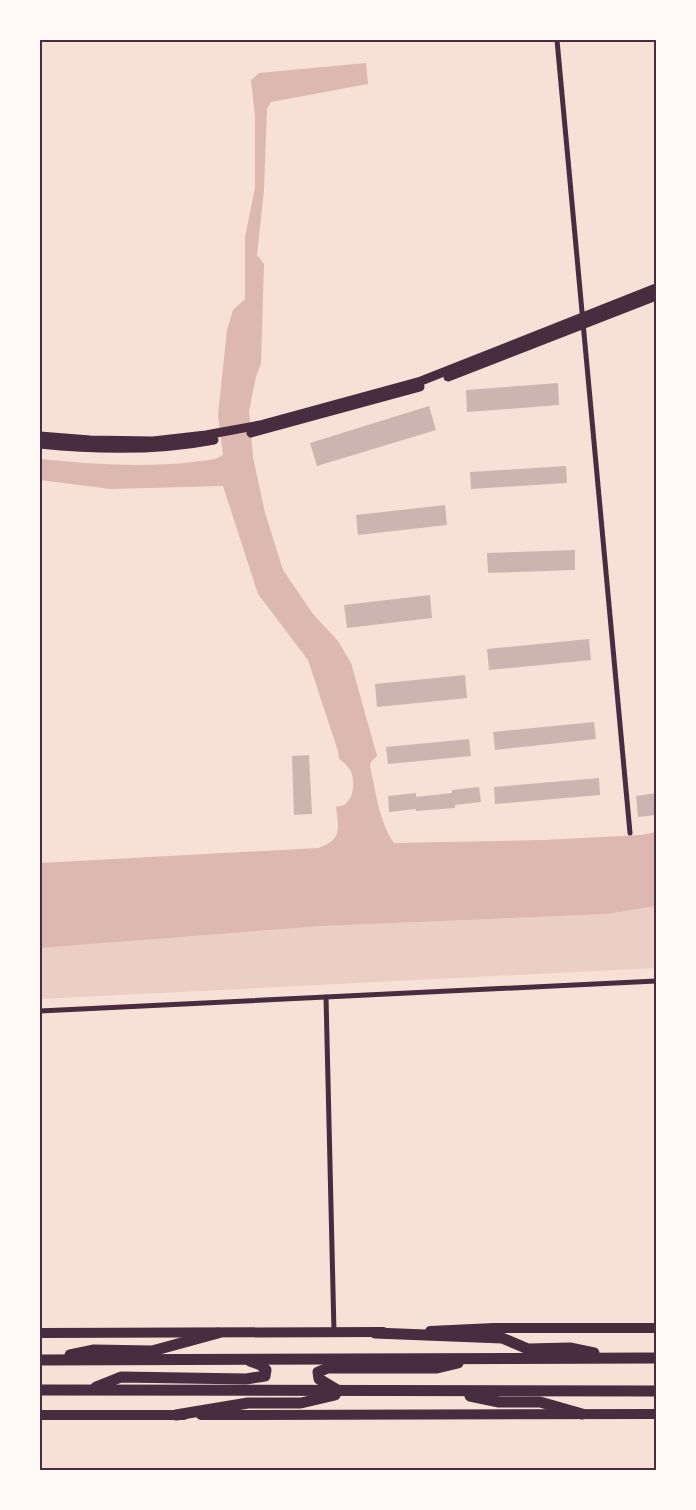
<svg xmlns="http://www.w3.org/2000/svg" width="696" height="1510" font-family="'Golos Text',sans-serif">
<rect width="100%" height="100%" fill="#f7e1d7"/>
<!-- green -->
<polygon fill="#ebcfc5" points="656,906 656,968 40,999 40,948 323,926 608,914"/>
<!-- water -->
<path fill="#dcb8b0" d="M366,63L368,84L271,102L267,109L264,190L257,255L264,264L261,363L256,377L249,411L253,457L265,513L283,570L313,614L338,641L351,663L377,756L371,762L370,766C376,792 379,822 394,843L543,840L641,835L656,832V906L608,914L323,926L40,948V863L318,848C342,840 339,829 336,807C339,806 342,806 344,805C355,798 356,776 348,767C346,764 342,761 339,759L338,751L308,660L258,594L223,486L110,489L40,480V459C91,464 142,468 194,462C204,460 215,461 223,455L218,415L227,330L233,310L245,299V237L255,188V116L251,80L259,73Z"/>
<!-- building -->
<g fill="#ccb4b1">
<polygon points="558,383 559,405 467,412 466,390"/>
<polygon points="429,406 436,430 317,466 310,443"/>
<polygon points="566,466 567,483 471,489 470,472"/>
<polygon points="445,505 447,525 358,535 356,515"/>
<polygon points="575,550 575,570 488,573 487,553"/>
<polygon points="430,595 432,618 347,628 344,605"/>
<polygon points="589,639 591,660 489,670 487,649"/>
<polygon points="465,675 467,698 377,707 375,684"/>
<polygon points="594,722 596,739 495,750 493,732"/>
<polygon points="469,739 471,756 388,764 386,747"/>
<polygon points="309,755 312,814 294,815 292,756"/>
<polygon points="599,778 600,795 495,804 494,787"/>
<polygon points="479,787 481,802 455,805 455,808 416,811 416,809 389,812 388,796 416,793 416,797 452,793 452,790"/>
<polygon points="656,793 656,815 638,817 636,796"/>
</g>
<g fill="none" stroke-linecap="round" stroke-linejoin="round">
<!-- minor -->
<g stroke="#4a2c40" stroke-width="5">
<polyline points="557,40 630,833"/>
<polyline points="326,997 334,1332"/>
<polyline points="40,1011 656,981"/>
</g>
<!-- tertiary -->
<g stroke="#4a2c40" stroke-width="9">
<polyline points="448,377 656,296"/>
<polyline points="251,433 420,387"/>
<polyline points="40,436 90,440 153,441 206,435 260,425 421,381 656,288"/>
<path d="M40,444C98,450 157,451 214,440"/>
</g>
<!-- secondary -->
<g stroke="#4a2c40" stroke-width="10">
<polyline points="430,1331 494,1328 656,1328"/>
<polyline points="40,1333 383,1332"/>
<polyline points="40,1415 184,1415"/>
<polyline points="201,1415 656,1414"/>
</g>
<!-- primary -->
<g stroke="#4a2c40" stroke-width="11">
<polyline points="375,1333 502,1338 528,1349 570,1348 594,1353"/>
<polyline points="70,1355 94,1350 152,1351 218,1333"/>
<polyline points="40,1360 656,1358"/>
<polyline points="96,1387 121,1377 246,1379 265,1376 266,1370 261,1365 250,1361"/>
<polyline points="40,1390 656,1391"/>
<polyline points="339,1391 319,1379 318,1372 328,1368 437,1368 458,1363"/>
<polyline points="470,1396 499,1402 540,1402 582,1414"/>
<polyline points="176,1415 248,1403 301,1403 335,1395"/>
</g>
</g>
<!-- border -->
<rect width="696" height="1510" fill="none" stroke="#fffaf5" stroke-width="82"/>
<rect x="41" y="41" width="614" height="1428" fill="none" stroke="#4a2c40" stroke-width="2"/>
</svg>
